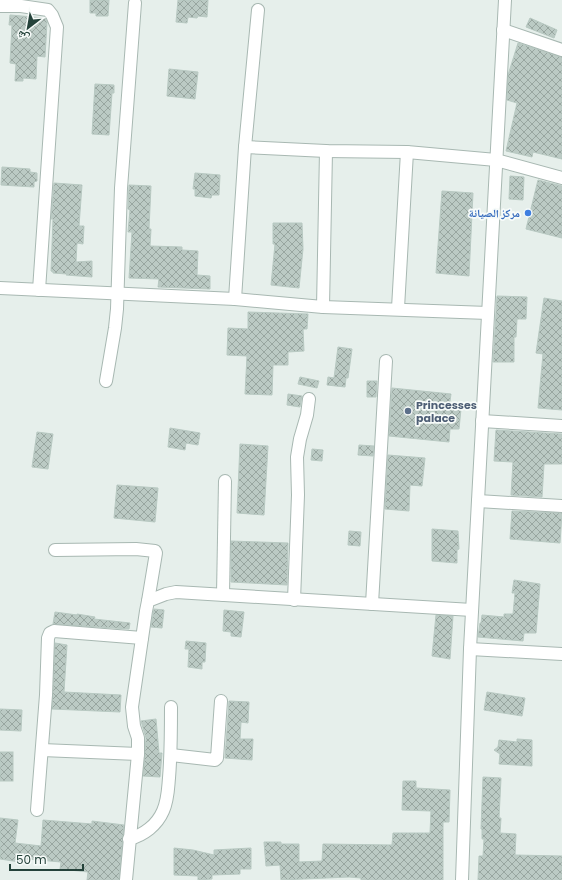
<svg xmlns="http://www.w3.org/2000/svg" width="562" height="880" font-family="Poppins,'Noto Naskh Arabic',sans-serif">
<defs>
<pattern id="building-cross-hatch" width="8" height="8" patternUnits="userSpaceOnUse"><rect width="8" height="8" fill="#bbcac4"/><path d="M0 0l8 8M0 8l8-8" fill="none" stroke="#98a6a0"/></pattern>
</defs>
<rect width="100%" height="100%" fill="#e6efeb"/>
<!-- building -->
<g fill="url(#building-cross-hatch)" stroke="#b8c9c2">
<polygon points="90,0 109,0 108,16 96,16 96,13 90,13"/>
<polygon points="178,0 208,0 207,17 198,16 197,18 188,17 187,23 176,22"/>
<polygon points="10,15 45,18 47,22 45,57 37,56 36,79 23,78 23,81 15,81 16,64 10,63 12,25 9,25"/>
<polygon points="530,18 557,30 554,38 526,27"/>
<polygon points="518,43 562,57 562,159 533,152 532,157 506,151 517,103 507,100 508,75"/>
<polygon points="169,69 198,72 195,99 167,96"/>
<polygon points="95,84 114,85 114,93 112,93 109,135 92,134"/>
<polygon points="2,167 30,169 30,172 37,173 37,181 34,182 34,187 1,185"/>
<polygon points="195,173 220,175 219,195 212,195 211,198 195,196 195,189 193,189"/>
<polygon points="510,176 524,177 523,200 509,199"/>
<polygon points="538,180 562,186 562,238 526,229"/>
<polygon points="54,183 82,185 79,226 84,226 83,244 77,243 76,262 92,261 92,277 66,275 67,274 53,273 53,272 51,271 53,219 51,219"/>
<polygon points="129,185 151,186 149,229 151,229 150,246 182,247 182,250 198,251 197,275 210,276 210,289 158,287 159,279 129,278 132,232 128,232 130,210 128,209"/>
<polygon points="442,191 473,193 469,276 436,273"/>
<polygon points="273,223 302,223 303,249 299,288 271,285 275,244 273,244"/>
<polygon points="497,296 527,297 526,319 517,319 516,337 514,337 514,362 493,362"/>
<polygon points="544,298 562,301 562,410 538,408 543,354 536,353"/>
<polygon points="248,312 308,314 307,329 303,329 304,351 288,352 288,365 273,365 272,395 245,394 247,356 227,355 228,328 248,329"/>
<polygon points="338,347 352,349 348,378 346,378 345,387 327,385 328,377 334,378"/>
<polygon points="300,377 319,381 317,388 298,384"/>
<polygon points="367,381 377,381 376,397 367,397"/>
<polygon points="392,388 451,394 449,408 461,409 459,429 450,429 449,442 389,436"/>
<polygon points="288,394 302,396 300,407 287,405"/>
<polygon points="170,428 200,433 198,445 186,443 185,450 168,447"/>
<polygon points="496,430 562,434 562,464 544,464 542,497 511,495 513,462 494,461"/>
<polygon points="37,432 53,434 48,469 32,467"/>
<polygon points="240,444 268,446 264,515 237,513"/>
<polygon points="359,445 374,446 373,456 358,455"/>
<polygon points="312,449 323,450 322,461 311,460"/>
<polygon points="388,455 425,458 422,486 410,485 409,511 385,509"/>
<polygon points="117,485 158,488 155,522 114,518"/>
<polygon points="512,511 562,513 560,543 510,539"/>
<polygon points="432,529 458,531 459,549 457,550 457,563 432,561"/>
<polygon points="349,531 361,532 360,546 348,545"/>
<polygon points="231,541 288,543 287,585 231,582"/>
<polygon points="514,580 540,584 536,633 524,633 523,641 478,637 480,623 481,623 482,615 504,617 504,614 513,614 515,593 512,593"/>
<polygon points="154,609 164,610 162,628 151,627"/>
<polygon points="224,610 244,612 241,637 231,636 231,632 223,631"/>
<polygon points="55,612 77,615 77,614 95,617 94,619 130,623 129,629 53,624"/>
<polygon points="436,615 453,616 450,659 432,656"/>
<polygon points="186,641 206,643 205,662 202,662 202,669 188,667 189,649 185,649"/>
<polygon points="55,643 67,645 64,692 121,695 120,712 52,709"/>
<polygon points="487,692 525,698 522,716 484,710"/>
<polygon points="229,701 249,702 248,723 241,722 240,739 253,739 252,760 225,758"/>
<polygon points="0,709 22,710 21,731 0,730"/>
<polygon points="156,719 159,753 162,753 160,777 143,776 146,738 141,721"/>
<polygon points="517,739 532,740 532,766 499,764 500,754 494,750 498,747 499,740 517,742"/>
<rect x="0" y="752" width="13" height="29"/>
<polygon points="483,777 501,778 499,818 501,818 500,833 516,834 515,855 562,856 562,880 478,880 479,856 483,856 484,839 482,839 482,829 481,829"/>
<polygon points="403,781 416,781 416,788 450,790 449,822 443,822 443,880 361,880 361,878 349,877 281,880 280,865 266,866 264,842 281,842 281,844 299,844 299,862 322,861 323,844 392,845 393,833 430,833 431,811 402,810"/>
<polygon points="0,818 18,820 15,843 41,846 43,820 92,824 92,821 124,825 119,880 87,880 88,872 60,869 61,862 27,859 26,863 0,859"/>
<polygon points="174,848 193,850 214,855 214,850 251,848 251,869 240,869 240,874 212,875 212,879 198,880 198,876 174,875"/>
</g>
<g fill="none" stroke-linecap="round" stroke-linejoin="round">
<!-- minor casing -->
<g stroke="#a8b8b2" stroke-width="14">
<g id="minor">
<polyline points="0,6 21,6 48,10 52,15 57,27 39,290"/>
<polyline points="503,30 562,50"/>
<polyline points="245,147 326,151 407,152 496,160 562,178"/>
<polyline points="0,288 235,299 323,307 488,313"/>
<polyline points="235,299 245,147 258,10"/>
<polyline points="323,307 326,151"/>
<polyline points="398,308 407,152"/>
<polyline points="106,381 115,328 117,309 121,188 135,3"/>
<polyline points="482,421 562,426"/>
<polyline points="478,501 562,506"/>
<polyline points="55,550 136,549 155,551 156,553 148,601"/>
<polyline points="223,595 225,481"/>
<polyline points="294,600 298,495 297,457 300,439 307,415 309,399"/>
<polyline points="372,604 386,361"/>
<polyline points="470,649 562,654"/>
<polyline points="42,750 138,754"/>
<polyline points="171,755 215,760 217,758 221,701"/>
<polyline points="37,810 46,695 48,638 50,633 54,631 142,638"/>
<path d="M129,839C144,835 157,825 163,811C168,800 168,789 169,778C171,754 171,731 171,707"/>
<polyline points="126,880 138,754 138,738 134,726 132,707 146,611 148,601 166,594 176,592 472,610"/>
<polyline points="462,880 470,649 505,0"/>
</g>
</g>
<!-- minor -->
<use href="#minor" stroke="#fff" stroke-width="12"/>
</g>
<!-- markers -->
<circle fill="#3f7fe0" stroke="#f7fbf9" stroke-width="1.5" cx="528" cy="213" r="4"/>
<circle fill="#5c6f8a" stroke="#f7fbf9" stroke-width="1.5" cx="408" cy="411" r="4"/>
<g text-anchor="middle" stroke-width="3.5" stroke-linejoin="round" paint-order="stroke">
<!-- shop labels -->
<g font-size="11" font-weight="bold" fill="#366cbe" stroke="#f7fbf9" text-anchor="end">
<text x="520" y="217">مركز الصيانة</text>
</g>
<!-- service labels -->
<g font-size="11" font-weight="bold" fill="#4e5e75" stroke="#f7fbf9" text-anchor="start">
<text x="416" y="409">Princesses<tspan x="416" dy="13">palace</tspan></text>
</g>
</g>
<!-- north arrow -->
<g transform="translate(28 28) rotate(211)" stroke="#f7fbf9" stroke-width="3" paint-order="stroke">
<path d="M0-3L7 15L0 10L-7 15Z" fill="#24423a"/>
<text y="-6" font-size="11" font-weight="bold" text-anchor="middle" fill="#24423a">ش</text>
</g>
<!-- scale -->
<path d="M10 864v6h73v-6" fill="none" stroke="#24423a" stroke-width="2"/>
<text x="16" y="864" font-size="12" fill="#24423a" stroke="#f7fbf9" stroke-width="3" paint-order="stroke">50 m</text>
</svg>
